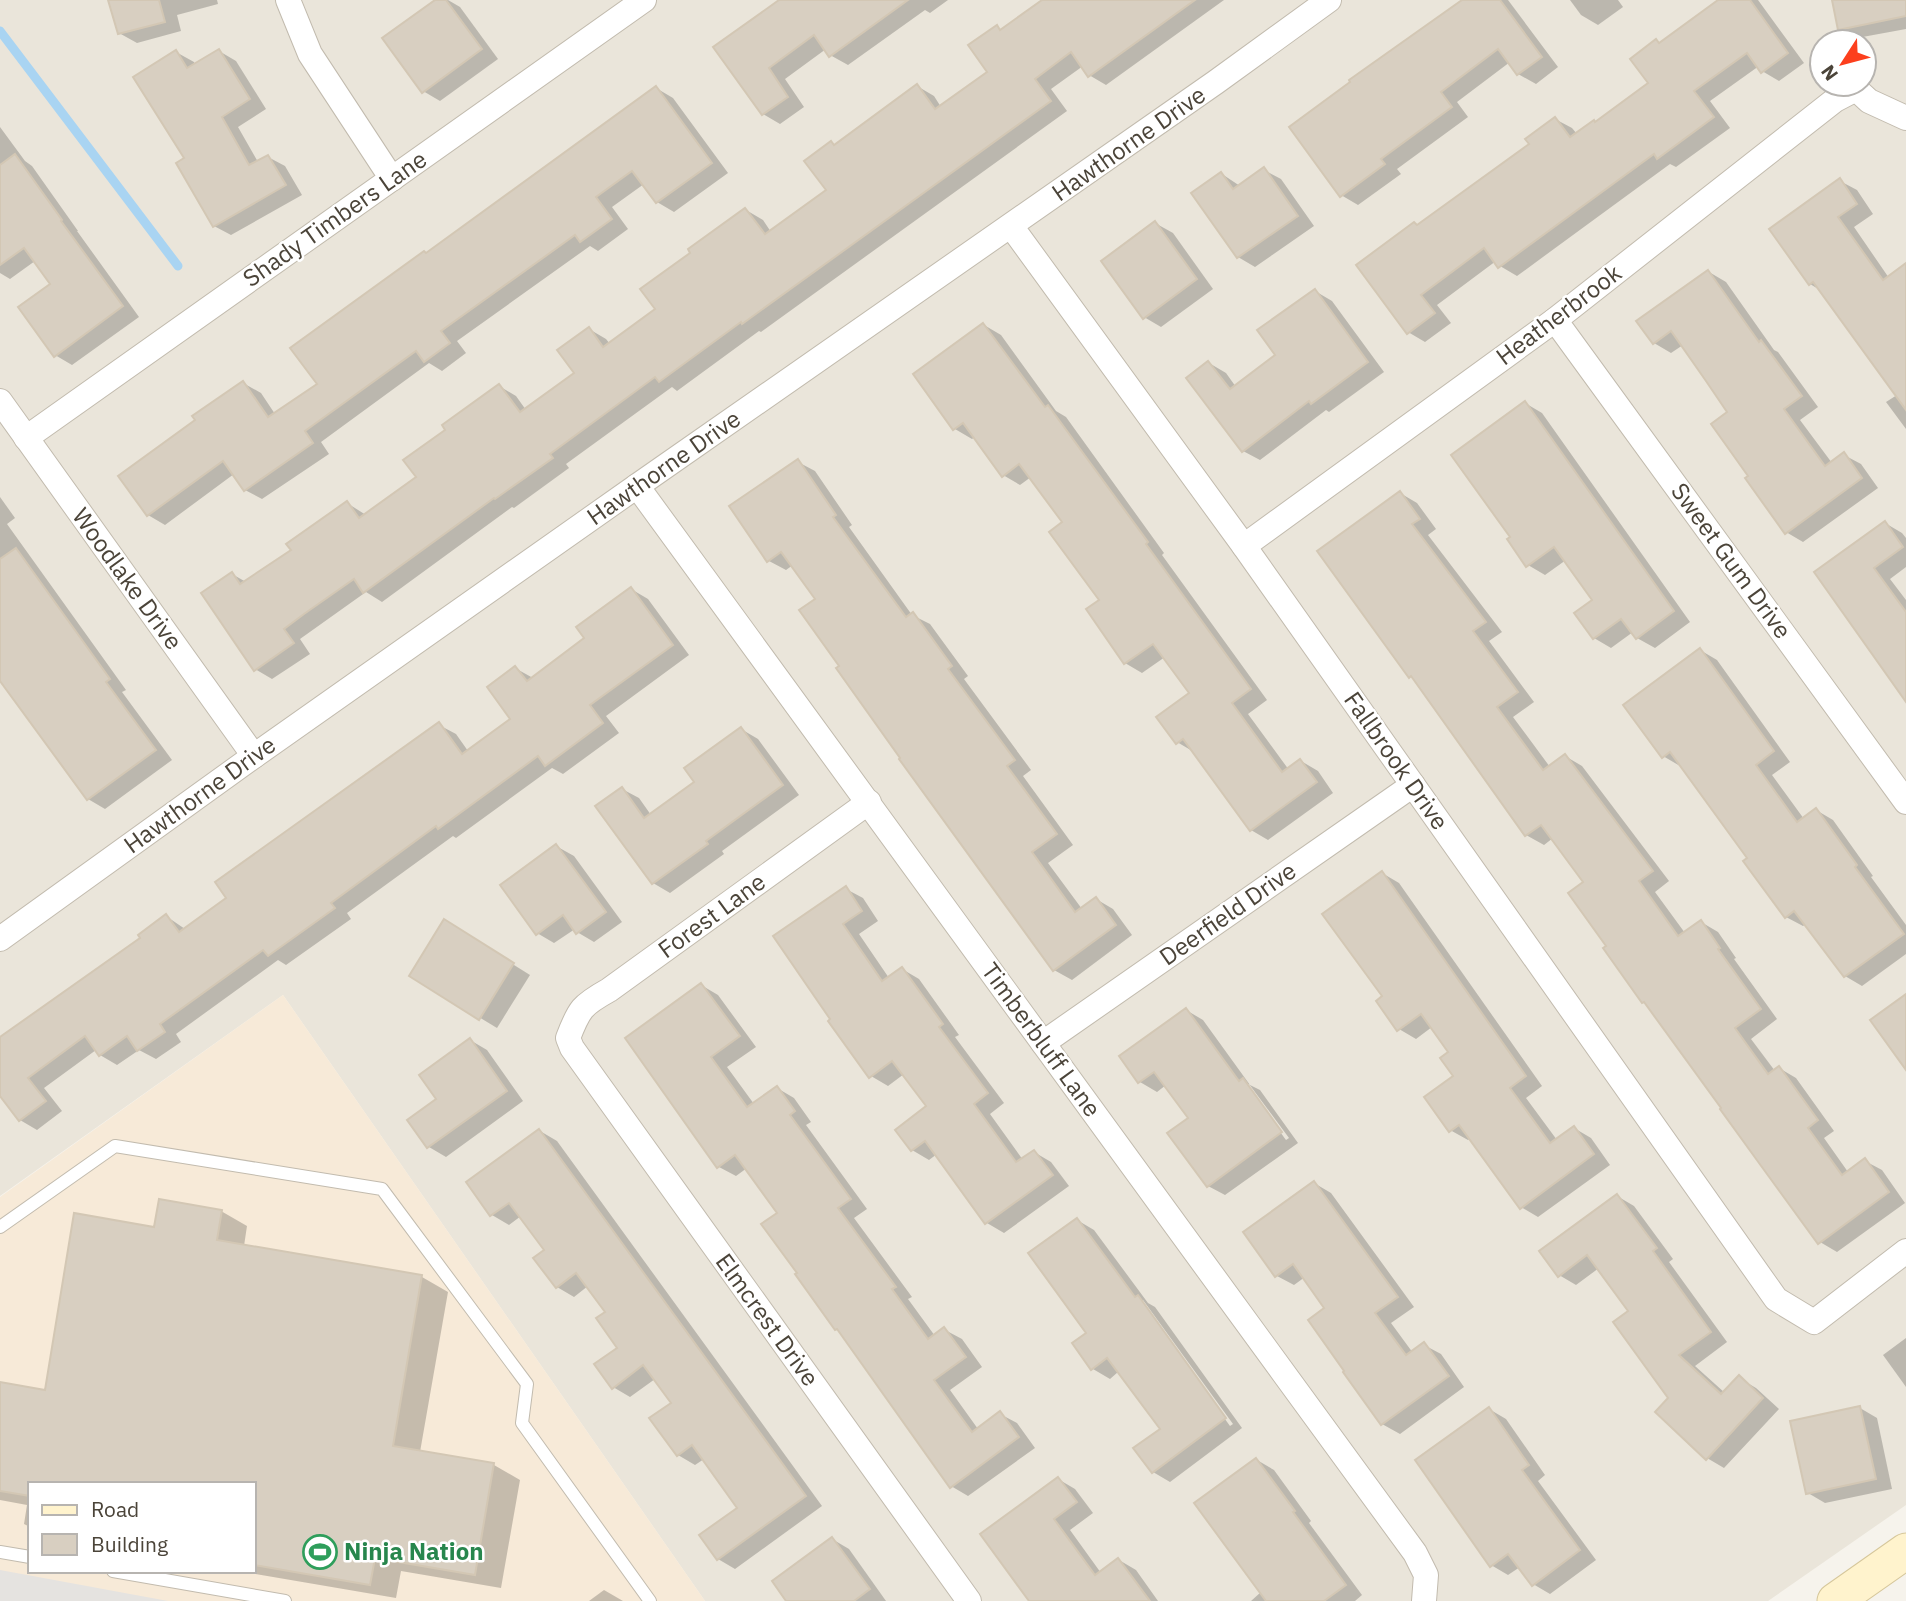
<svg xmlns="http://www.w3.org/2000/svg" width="1906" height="1601" font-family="'IBM Plex Sans',sans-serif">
<rect width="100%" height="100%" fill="#f6f3ec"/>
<!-- residential -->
<path fill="#eae5da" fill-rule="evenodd" d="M0,0H1906V1505L1768,1601H705L283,995L0,1196ZM1822,42H1864V84H1822Z"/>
<!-- commercial -->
<path fill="#f7ead8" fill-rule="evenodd" d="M283,995L705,1601H0V1197ZM30,1484H254V1571H30Z"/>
<!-- parking -->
<polygon fill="#e5e3e0" points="0,1570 168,1601 0,1601"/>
<!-- shadow -->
<g fill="#0003" fill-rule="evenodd">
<polygon points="110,0 217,0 218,4 177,15 181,31 137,43 119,33"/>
<polygon points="438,0 448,0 460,7 498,59 440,101 423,91"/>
<polygon points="783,0 948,0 930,13 925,10 848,65 830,55 826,49 785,79 804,107 780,124 763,114 716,48"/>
<polygon points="1045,0 1224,0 1106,85 1089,75 1083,66 1051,89 1067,111 761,332 759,331 677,391 672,387 566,464 569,468 514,508 512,507 382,602 366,592 300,639 310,654 272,679 255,669 232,574 246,582 293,551 347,503 366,515 418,478 447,430 499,386 516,396 526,410 576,373 589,329 606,339 610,344 657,310 693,253 746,210 763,220 771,232 828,190 831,143 835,146 917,86 934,96 941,107 989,73 997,27 1002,30"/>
<polygon points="1464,0 1508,0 1558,67 1536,84 1518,74 1510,62 1457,102 1468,117 1397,169 1401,174 1358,205 1341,195"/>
<polygon points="1570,0 1618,0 1623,7 1598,25 1581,15"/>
<polygon points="1720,0 1758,0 1804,63 1779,81 1762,71 1759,66 1710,101 1730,128 1676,167 1670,164 1517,276 1500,266 1496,261 1437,305 1451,323 1425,342 1408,332 1418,226 1531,144 1555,119 1572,128 1577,134 1597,124 1651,84 1656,41 1660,44"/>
<polygon points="1834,0 1906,0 1906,29 1857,38 1840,28"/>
<polygon points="219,51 236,61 266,109 238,127 258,162 268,157 285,166 302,195 231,235 214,226 186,159 176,52 194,62 195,65"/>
<polygon points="656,88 673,98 728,173 674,212 657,202 644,184 612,207 628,229 598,251 590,246 457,341 466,353 442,371 429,363 321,442 329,454 262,499 245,490 234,474 165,525 148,515 198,421 243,383 261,393 275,414 319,384 427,255"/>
<polygon points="0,127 25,161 32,166 78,231 77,231 139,317 72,365 55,355 53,285 35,261 10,279 0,273"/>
<polygon points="1264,170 1281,179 1314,226 1255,267 1238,257 1194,193 1222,174 1240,186"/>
<polygon points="1840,181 1857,190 1873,214 1854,227 1889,278 1906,270 1906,429 1886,402 1897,395 1820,290 1810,284"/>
<polygon points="1155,223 1173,233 1213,289 1161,327 1144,317"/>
<polygon points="1709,272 1726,282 1774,350 1778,352 1818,407 1800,420 1832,463 1844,455 1861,464 1878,488 1803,542 1786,532 1751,476 1730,413 1683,345 1671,353 1654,343"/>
<polygon points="1315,291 1332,301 1384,372 1329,412 1326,410 1260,460 1243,451 1209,363 1226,373 1236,387 1278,355"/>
<polygon points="984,325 1001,335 1056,411 1066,417 1164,553 1162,555 1267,700 1248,714 1289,770 1301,761 1318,771 1333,793 1268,840 1251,830 1194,752 1177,742 1191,694 1165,657 1142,673 1125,663 1101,601 1064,523 1031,477 1020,485 1003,475 975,437 972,439 955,429"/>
<polygon points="1525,403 1542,413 1690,622 1655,648 1637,638 1633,632 1611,648 1594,638 1594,601 1566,560 1545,575 1528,565 1513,537"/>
<polygon points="798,462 815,471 852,525 849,527 912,615 930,624 968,676 964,679 1031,770 1023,776 1073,845 1048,863 1082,909 1096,899 1113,909 1132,935 1072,980 1054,970 842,666 817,599 793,565 786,570 769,561"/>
<polygon points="1400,493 1417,503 1436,529 1428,535 1502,632 1489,641 1534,702 1513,717 1550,767 1565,756 1582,766 1669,881 1655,892 1685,933 1701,922 1718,932 1736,958 1734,959 1777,1019 1751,1039 1775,1071 1779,1068 1796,1078 1834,1131 1824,1138 1848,1172 1865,1161 1882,1170 1905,1203 1837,1252 1820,1242 1649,1005 1644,1002 1609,947 1585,883 1553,838 1544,845 1526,835 1415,679 1410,676"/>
<polygon points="0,497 15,518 7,524 126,690 122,692 172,760 105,809 88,799 0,678"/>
<polygon points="1885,523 1902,533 1906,538 1906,567 1890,579 1906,600 1906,695 1816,572"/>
<polygon points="631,589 648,599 689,655 606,716 619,733 563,774 552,768 456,838 453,836 347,913 351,919 286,965 278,960 176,1034 181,1042 156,1059 139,1050 117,1065 100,1055 96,1050 44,1088 62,1111 37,1130 20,1120 0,1093 0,1039 143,939 166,916 185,929 228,898 439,725 456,734 468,751 512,719 515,668 533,678 587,639"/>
<polygon points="1700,650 1717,660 1790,762 1772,775 1804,819 1816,810 1833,820 1873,876 1871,877 1906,925 1906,954 1862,986 1845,976 1806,924 1803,926 1786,917 1749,859 1681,765 1680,766 1663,756"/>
<polygon points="741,729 758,739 799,795 722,851 724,854 670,893 653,883 622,789 639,798 651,815 696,782"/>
<polygon points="556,846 574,856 622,922 594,942 577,932 575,929 554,943 537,933"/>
<polygon points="1382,873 1399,883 1542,1086 1526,1098 1557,1140 1574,1128 1591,1138 1610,1165 1538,1217 1521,1207 1471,1138 1468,1140 1450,1130 1456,1076 1451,1052 1432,1027 1416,1039 1399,1029 1384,996"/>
<polygon points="846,889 863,898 878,921 859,934 889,978 902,969 919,979 959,1035 955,1037 1004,1103 990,1114 1023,1160 1034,1152 1051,1162 1069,1186 1004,1233 987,1223 937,1154 929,1160 912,1150 929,1107 904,1074 888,1086 871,1076 830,1021"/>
<polygon points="461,932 530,975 497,1028 411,976"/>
<polygon points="701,985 718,995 756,1047 727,1067 754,1104 777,1088 794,1098 811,1122 806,1125 867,1209 854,1218 912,1297 908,1299 935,1336 945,1330 962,1339 982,1367 950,1390 978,1429 1000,1414 1017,1423 1035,1448 968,1496 951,1486 840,1331 837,1329 779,1213 747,1168 736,1176 719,1167"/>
<path d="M1186,1010L1203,1020L1250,1085L1260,1090L1298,1143L1225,1195L1208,1186L1190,1118L1166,1085L1157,1092L1140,1082L1121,1057ZM1245,1084H1249L1289,1138L1286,1140Z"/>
<polygon points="470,1040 487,1050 523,1101 446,1157 429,1147 409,1120 439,1099"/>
<polygon points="540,1131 557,1141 822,1506 735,1569 718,1559 739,1509 704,1459 695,1465 678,1455 652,1419 673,1403 655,1379 630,1397 613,1387 620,1348 607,1312 588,1286 574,1297 557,1287 546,1251 521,1216 509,1225 492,1215"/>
<polygon points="1314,1183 1331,1193 1414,1307 1391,1323 1413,1353 1424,1345 1441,1354 1464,1387 1400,1434 1382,1424 1327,1308 1305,1277 1294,1285 1277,1276"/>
<polygon points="1617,1196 1634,1206 1673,1259 1669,1262 1727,1342 1695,1366 1725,1393 1739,1378 1756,1388 1779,1409 1724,1468 1707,1458 1671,1398 1631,1311 1599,1268 1576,1285 1559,1275"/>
<polygon points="221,1211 247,1226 244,1246 422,1277 448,1292 420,1452 494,1465 520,1480 501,1588 401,1571 396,1598 238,1571 254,1571 254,1484 30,1484 30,1527 24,1524 27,1505 0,1500 0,1384 47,1392 155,1229"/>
<path d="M1077,1220L1094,1230L1148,1303L1155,1307L1242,1428L1170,1482L1153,1472L1162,1429L1118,1372L1110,1379L1093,1369ZM1139,1300H1143L1233,1424L1230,1426Z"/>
<polygon points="1906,1338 1906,1387 1883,1355"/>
<polygon points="1860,1408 1877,1418 1892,1489 1825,1503 1808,1493"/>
<polygon points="1489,1409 1506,1419 1545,1475 1538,1481 1596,1560 1550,1594 1533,1584 1520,1567 1508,1575 1491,1565"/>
<polygon points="1257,1460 1274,1470 1311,1521 1309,1523 1362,1595 1355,1601 1251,1601 1261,1592"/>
<polygon points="1058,1479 1075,1489 1093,1513 1070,1530 1101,1573 1119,1560 1136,1570 1158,1601 1036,1601"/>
<polygon points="832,1539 849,1549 886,1601 789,1601"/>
<polygon points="604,1590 623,1601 589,1601"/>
</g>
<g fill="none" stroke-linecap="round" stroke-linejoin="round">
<!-- stream -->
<polyline stroke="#a9d4f2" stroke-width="9" points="0,31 178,266"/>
</g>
<!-- building -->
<g fill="#d8cfc1" stroke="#d3c7b4" stroke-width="2">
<polygon points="108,0 159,0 165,22 118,34"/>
<polygon points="435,0 446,0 482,49 422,93 382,38"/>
<polygon points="779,0 908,0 829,57 814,35 769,68 788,97 762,115 713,47"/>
<polygon points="1042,0 1195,0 1088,77 1071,52 1035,79 1051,101 742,324 741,322 659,382 655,377 550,454 553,458 495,499 494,498 363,593 354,579 304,614 284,629 294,643 254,671 201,593 232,572 240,584 291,550 286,544 347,501 359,518 416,477 403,460 445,430 442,425 499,384 520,412 574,373 557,350 589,327 603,347 655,309 640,289 690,253 688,249 745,208 765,234 826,190 804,161 831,141 834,145 917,84 935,109 987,72 968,45 997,25 1000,30"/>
<polygon points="1462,0 1500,0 1542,57 1517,75 1498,49 1441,92 1452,107 1381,159 1385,164 1340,197 1289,127 1350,82 1349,80"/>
<polygon points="1718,0 1750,0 1788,53 1761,73 1747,53 1694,91 1714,117 1657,159 1654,154 1498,268 1484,248 1421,295 1435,313 1407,334 1356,265 1414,222 1417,225 1529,144 1525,139 1555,117 1570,137 1594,120 1595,122 1648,83 1630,59 1656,39 1659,43"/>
<polygon points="1832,0 1906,0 1906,16 1838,30"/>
<polygon points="219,49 250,99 222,117 249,165 268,155 286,185 213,227 176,163 184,158 133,77 176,50 187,68"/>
<polygon points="656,86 712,163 656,203 632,171 596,197 612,219 580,242 575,235 441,331 450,343 424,362 416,351 305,431 313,443 244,491 223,461 147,516 118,476 195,420 192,416 243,381 268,417 317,384 290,348 424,251 426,253"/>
<polygon points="15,154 62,220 61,221 123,306 54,357 18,307 50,284 24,248 0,265 0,165"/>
<polygon points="1264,167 1298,216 1237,258 1191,193 1221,172 1233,189"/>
<polygon points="1840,178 1857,204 1838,217 1883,280 1906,263 1906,410 1813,282 1809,285 1769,229"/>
<polygon points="1155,221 1197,279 1143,319 1101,261"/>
<polygon points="1708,270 1759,342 1761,340 1802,396 1784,409 1825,466 1844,452 1862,478 1785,534 1745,478 1748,476 1711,424 1727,412 1706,381 1671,331 1653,344 1636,321"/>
<polygon points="1315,289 1368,362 1311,404 1309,401 1242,452 1186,378 1208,361 1230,389 1275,355 1257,330"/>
<polygon points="983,323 1045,407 1048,405 1148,542 1146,544 1251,689 1232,703 1282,772 1300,759 1317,782 1250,831 1183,739 1176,744 1156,717 1189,693 1153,644 1124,664 1086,609 1099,600 1049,532 1062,522 1019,464 1002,477 963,423 953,430 913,374"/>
<polygon points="1525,401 1674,611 1636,639 1621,619 1593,639 1574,613 1592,600 1554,547 1526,567 1507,539 1510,537 1451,455"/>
<polygon points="798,459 836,515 833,517 906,617 913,612 952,666 948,669 1015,760 1007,766 1057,834 1032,852 1075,912 1096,897 1116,925 1053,971 899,759 900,758 836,668 839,666 799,610 815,599 781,552 767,562 729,506"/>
<polygon points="1400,491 1420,519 1412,524 1486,622 1473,631 1518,692 1497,707 1543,770 1565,754 1653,871 1639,881 1678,936 1701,920 1720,948 1718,949 1761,1009 1735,1028 1768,1074 1779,1066 1818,1120 1808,1128 1842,1175 1865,1158 1889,1192 1818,1244 1759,1163 1720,1109 1721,1108 1644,1002 1642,1003 1603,948 1606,946 1568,893 1583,882 1541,825 1525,836 1411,676 1409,678 1317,551"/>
<polygon points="1885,521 1903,547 1874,568 1906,612 1906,702 1814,572"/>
<polygon points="16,548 110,679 106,682 156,750 87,800 0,681 0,559"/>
<polygon points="631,587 673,645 590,705 603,723 545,766 538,756 438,829 436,826 331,903 335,908 268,956 263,950 160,1024 165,1032 137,1051 127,1036 99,1056 85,1036 28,1078 46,1101 19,1121 0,1096 0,1037 140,938 138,935 166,914 179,932 226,898 215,882 439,722 462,754 510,719 487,687 515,666 527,681 584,638 576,627"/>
<polygon points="1700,648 1774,751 1756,765 1797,822 1816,808 1857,865 1855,867 1904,934 1844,977 1794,911 1785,918 1743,861 1747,858 1670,752 1662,758 1623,705"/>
<polygon points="741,727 783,785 706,841 708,844 652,884 595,806 622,787 644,818 694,782 684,768"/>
<polygon points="556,844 606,912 576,934 563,915 536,935 500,885"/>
<polygon points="1382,871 1526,1076 1510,1088 1550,1143 1574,1126 1594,1154 1520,1209 1459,1125 1449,1132 1424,1097 1453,1076 1440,1058 1448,1052 1421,1014 1397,1031 1376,1001 1382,996 1322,914"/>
<polygon points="846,886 862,911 843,924 882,981 902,967 943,1024 939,1027 988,1093 974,1104 1016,1162 1034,1150 1053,1175 985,1224 925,1141 911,1151 895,1130 926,1106 892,1061 869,1078 828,1021 830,1019 773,936"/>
<polygon points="444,919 514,963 479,1020 409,976"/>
<polygon points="701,983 740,1036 711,1057 747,1107 777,1086 795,1111 790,1115 851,1199 838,1208 896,1287 892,1289 928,1339 944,1327 966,1357 934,1380 972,1432 1000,1411 1019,1437 950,1488 837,1329 835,1330 795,1274 797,1273 761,1224 777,1213 735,1155 717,1168 625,1038"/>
<polygon points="1906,994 1906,1070 1870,1020"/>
<polygon points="1186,1008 1239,1081 1243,1078 1282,1132 1207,1187 1167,1133 1188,1118 1154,1072 1138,1083 1119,1056"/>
<polygon points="470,1038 507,1091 427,1148 407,1120 436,1099 419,1075"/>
<polygon points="539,1129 806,1496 717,1560 699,1535 737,1508 692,1445 677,1456 649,1418 671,1403 643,1365 612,1389 594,1364 617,1348 596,1318 605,1312 576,1273 556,1288 533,1258 544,1250 509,1203 490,1216 466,1182"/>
<polygon points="1314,1181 1398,1297 1375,1313 1406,1355 1424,1342 1449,1376 1381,1425 1343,1372 1344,1371 1308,1320 1324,1308 1293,1264 1275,1277 1243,1232"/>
<polygon points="1617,1194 1657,1248 1653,1251 1711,1332 1679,1355 1721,1394 1739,1375 1763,1398 1706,1460 1655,1412 1668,1398 1613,1322 1628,1311 1587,1255 1558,1277 1539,1251"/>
<polygon points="159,1199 222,1210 217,1240 422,1275 393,1446 494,1463 475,1575 375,1558 370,1585 254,1565 254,1484 30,1484 30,1496 0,1491 0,1382 45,1390 74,1213 154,1227"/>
<polygon points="1077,1218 1135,1297 1138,1295 1226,1418 1152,1473 1133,1448 1160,1429 1107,1358 1091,1370 1072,1343 1086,1333 1028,1253"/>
<polygon points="1860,1406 1876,1479 1806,1494 1790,1421"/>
<polygon points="1489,1407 1529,1465 1522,1470 1580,1550 1532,1586 1508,1554 1490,1567 1415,1460"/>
<polygon points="1256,1458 1295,1511 1293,1512 1346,1585 1324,1601 1266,1601 1194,1503"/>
<polygon points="1058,1477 1077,1502 1054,1519 1095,1575 1118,1558 1150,1601 1029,1601 980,1534"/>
<polygon points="832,1537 870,1589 854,1601 786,1601 772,1581"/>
</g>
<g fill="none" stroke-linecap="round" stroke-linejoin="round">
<!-- service casing -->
<g stroke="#c2bbae" stroke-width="14">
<g id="service">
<polyline points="0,1227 115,1146 382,1189 527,1384 522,1423 650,1601"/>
<polyline points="0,1552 30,1557"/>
<polyline points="113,1571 285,1601"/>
</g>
</g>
<!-- minor casing -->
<g stroke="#c2bbae" stroke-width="26">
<g id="minor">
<polyline points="288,0 310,54 392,179"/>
<polyline points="1011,226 1244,546 1776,1299 1814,1322 1906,1251"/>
<polyline points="1555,320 1906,802"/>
<polyline points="0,401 254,756"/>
<polyline points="26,438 644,0"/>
<path d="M637,486C898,841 1155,1198 1415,1553L1426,1575L1424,1601"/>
<polyline points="1244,546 1555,320 1835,100 1856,89 1869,101 1906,118"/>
<path d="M869,802L609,990C582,1005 579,1009 568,1038L572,1048L969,1601"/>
<polyline points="0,939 254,756 637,486 1216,82 1329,0"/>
<polyline points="1043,1043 1413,785"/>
</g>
</g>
<!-- secondary casing -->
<g stroke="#d6c79b" stroke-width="37">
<polyline id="secondary" points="1835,1601 1906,1551"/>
</g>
<!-- service -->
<use href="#service" stroke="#fff" stroke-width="12"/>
<!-- minor -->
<use href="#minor" stroke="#fff" stroke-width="24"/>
<!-- secondary -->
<use href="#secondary" stroke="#fff3cd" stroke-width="35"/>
</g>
<!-- icons -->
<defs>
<g id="stadium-ring" transform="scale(1.75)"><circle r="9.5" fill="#fff" stroke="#2e9e5b" stroke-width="1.5"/><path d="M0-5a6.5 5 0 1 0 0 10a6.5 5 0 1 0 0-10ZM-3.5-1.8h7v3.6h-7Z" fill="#2e9e5b"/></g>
</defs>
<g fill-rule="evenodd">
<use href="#stadium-ring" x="320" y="1552"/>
</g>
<g text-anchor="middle" stroke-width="5" stroke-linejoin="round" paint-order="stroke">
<!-- street labels -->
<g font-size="24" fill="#4b4439" stroke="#fff">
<text transform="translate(1129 144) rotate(-35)" y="8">Hawthorne Drive</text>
<text transform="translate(335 219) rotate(-35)" y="8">Shady Timbers Lane</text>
<text transform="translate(1559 315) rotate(-37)" y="8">Heatherbrook</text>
<text transform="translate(664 468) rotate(-35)" y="8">Hawthorne Drive</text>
<text transform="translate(1731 561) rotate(54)" y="8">Sweet Gum Drive</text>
<text transform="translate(127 579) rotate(54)" y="8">Woodlake Drive</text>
<text transform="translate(1396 761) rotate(55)" y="8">Fallbrook Drive</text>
<text transform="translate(200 795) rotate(-36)" y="8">Hawthorne Drive</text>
<text transform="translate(1228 914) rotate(-35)" y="8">Deerfield Drive</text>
<text transform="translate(712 916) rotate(-36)" y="8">Forest Lane</text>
<text transform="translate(1041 1040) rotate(54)" y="8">Timberbluff Lane</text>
<text transform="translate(767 1320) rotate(54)" y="8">Elmcrest Drive</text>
</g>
<!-- leisure labels -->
<g font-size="24" font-weight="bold" fill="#27864d" stroke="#fff" text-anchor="start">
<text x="344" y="1560">Ninja Nation</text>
</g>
</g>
<!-- legend -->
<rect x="28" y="1482" width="228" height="91" fill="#ffffff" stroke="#b7b4b0" stroke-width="2"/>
<rect x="42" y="1505" width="35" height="10" fill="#fff3cd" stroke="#b7b4b0" stroke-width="2"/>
<text x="91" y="1517" font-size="21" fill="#4b4439">Road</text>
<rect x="42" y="1534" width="35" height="21" fill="#d8cfc1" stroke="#b7b4b0" stroke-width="2"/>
<text x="91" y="1552" font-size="21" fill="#4b4439">Building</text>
<!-- north arrow -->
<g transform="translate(1843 63) rotate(234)"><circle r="33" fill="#ffffff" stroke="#b7b4b0" stroke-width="2"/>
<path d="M0-5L12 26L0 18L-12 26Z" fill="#fc3f1d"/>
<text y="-10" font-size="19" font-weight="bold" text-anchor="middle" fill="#4b4439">N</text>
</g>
</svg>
